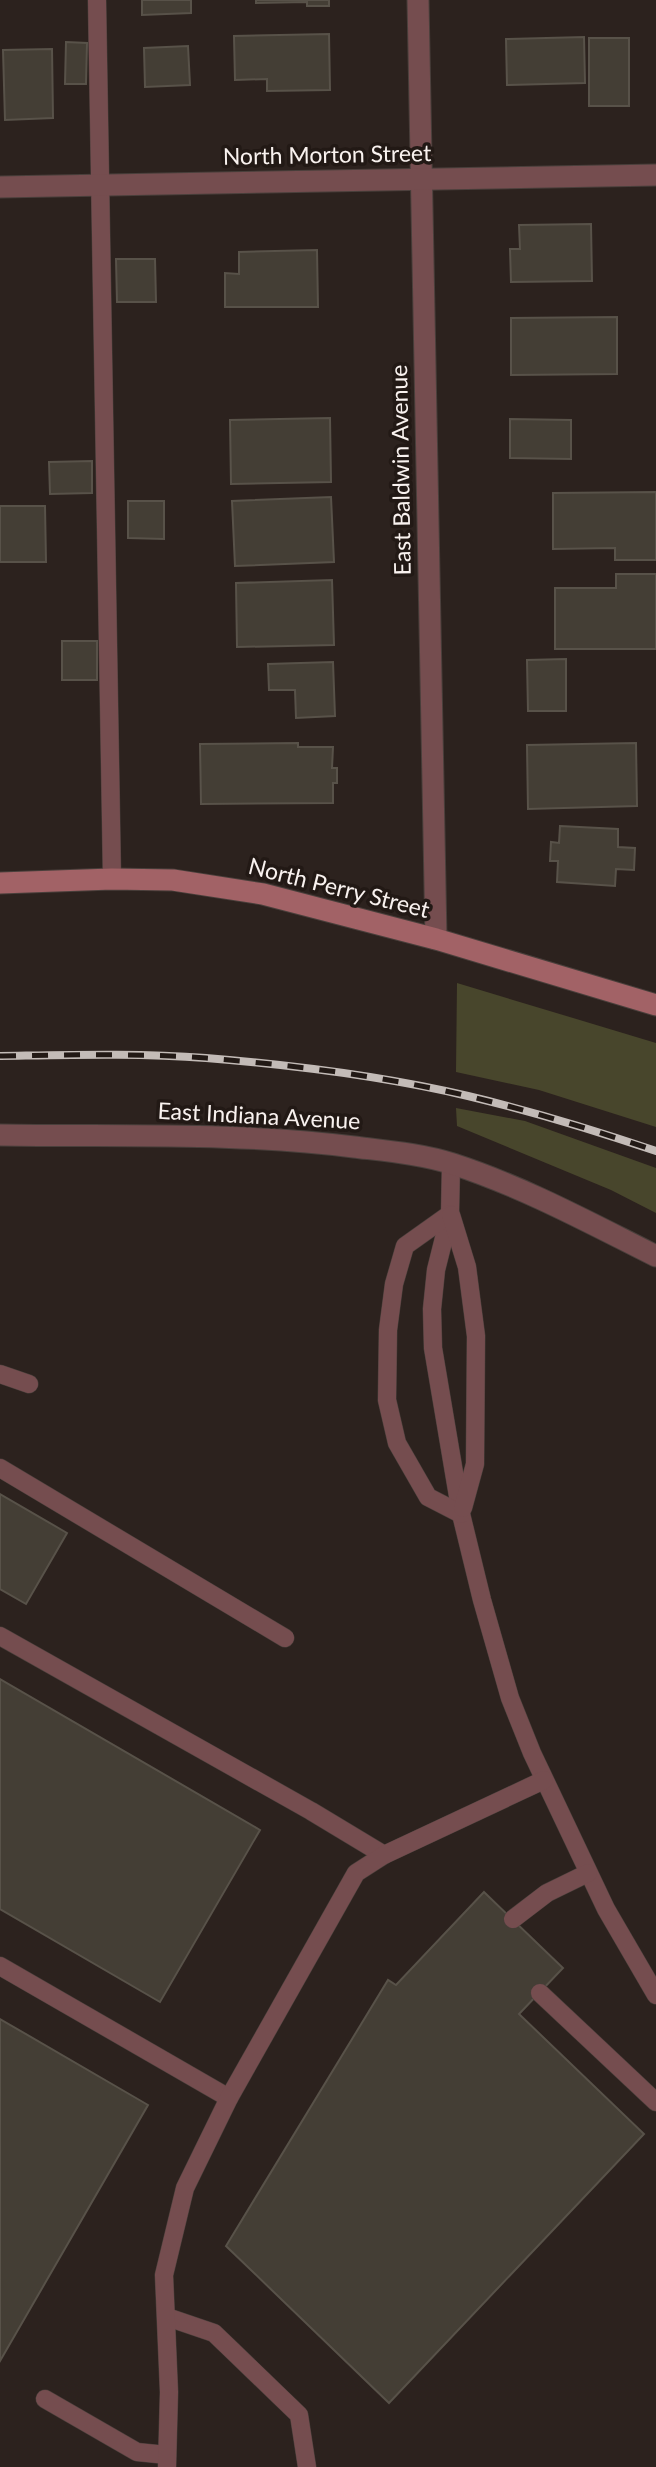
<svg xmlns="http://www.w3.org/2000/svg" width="656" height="2467" font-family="Lato,sans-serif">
<rect width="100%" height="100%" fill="#2c221e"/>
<!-- green -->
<g fill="#48462c">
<polygon points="457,983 656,1043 656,1127 539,1090 456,1072"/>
<polygon points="456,1108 525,1121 656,1168 656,1213 611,1190 457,1126"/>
</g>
<!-- building -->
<g fill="#443e35" stroke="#585249" stroke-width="2">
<polygon points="142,0 191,0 191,13 142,15"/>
<polygon points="256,0 329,0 329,6 307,6 307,2 256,3"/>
<polygon points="329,34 330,90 267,91 267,79 235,80 234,36"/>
<polygon points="584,37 585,83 507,85 506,39"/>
<rect x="589" y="38" width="40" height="68"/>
<polygon points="66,42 87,43 86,84 65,84"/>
<polygon points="188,46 190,85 145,87 144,48"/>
<polygon points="52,49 53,118 5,120 3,50"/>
<polygon points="591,224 592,281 511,282 510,249 520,249 519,225"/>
<polygon points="317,250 318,307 225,307 225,273 239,274 239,252"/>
<polygon points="116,259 155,259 156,302 117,302"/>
<polygon points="617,317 617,374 511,375 511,318"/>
<polygon points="330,418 331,482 231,484 230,420"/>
<polygon points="510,419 571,420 571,459 510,458"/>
<polygon points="92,461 92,493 50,494 49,462"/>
<polygon points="656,492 656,560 615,560 615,548 553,549 553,493"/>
<polygon points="331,497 334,562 235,566 232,501"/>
<polygon points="128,501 164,501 164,539 128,538"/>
<polygon points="0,506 45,506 46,562 0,562"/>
<polygon points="616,574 656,574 656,649 555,649 555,588 616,588"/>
<polygon points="332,580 334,645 237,647 236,583"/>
<rect x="62" y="641" width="35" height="39"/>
<polygon points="566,659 566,711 528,711 527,660"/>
<polygon points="333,662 335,716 296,718 295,690 269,690 268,664"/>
<polygon points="298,743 298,747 333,747 332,768 337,768 337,783 333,783 333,803 201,804 200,744"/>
<polygon points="636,743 637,806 528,809 527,745"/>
<polygon points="560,826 618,829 618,847 635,848 634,870 616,869 615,886 557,882 558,861 550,861 551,842 559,843"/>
<polygon points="0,1494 67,1533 26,1604 0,1589"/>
<polygon points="0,1679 260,1830 160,2002 0,1909"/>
<polygon points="484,1892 563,1968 519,2014 644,2134 389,2403 226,2246 388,1980 396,1985"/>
<polygon points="0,2019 148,2105 0,2361"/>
</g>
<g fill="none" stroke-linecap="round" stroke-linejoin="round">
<!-- service casing -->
<g stroke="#493f3b" stroke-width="19">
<g id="service">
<polyline points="97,0 112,879"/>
<polyline points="451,1164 450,1214 436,1270 432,1309 433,1348 461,1514 482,1600 510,1698 532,1753 606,1909 656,1995"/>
<polyline points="450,1214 405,1246 394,1284 388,1330 387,1400 397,1443 428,1497 461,1514"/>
<polyline points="451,1215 467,1267 476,1336 475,1464 463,1508"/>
<polyline points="0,1374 29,1384"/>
<polyline points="0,1468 285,1638"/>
<polyline points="0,1636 311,1811 384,1855"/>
<polyline points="513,1919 547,1893 588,1873"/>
<polyline points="0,1966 229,2098"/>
<polyline points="540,1993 656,2102"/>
<polyline points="167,2317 214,2333 299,2415 307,2467"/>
<polyline points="45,2399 137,2452 167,2455"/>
<polyline points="167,2467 169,2392 164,2275 185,2188 229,2098 356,1873 384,1855 544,1780"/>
</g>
</g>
<!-- minor casing -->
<g stroke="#493f3b" stroke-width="23">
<g id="minor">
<polyline points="418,0 436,939"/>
<polyline points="0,187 656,175"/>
</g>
</g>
<!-- tertiary casing -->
<g stroke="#493f3b" stroke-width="23">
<path id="tertiary" d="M0,1135C118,1137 237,1132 354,1147C387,1151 422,1154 453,1164C524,1187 590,1223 656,1256"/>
</g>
<!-- secondary casing -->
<g stroke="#493f3b" stroke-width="23">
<polyline id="secondary" points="0,883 112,879 173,880 263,894 436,939 656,1005"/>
</g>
<!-- service -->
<use href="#service" stroke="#754d4f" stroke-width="18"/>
<!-- minor -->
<use href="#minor" stroke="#754d4f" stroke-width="21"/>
<!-- tertiary -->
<use href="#tertiary" stroke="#754d4f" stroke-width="21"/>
<!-- secondary -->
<use href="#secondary" stroke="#a26266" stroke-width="21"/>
<!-- rail casing -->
<g stroke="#c3bbb7" stroke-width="8">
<path id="rail" d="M0,1056C69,1055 138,1053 206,1058C293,1065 383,1076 468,1096C531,1111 594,1130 656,1151"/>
</g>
<!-- rail -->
<use href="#rail" stroke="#221915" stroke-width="5" stroke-dasharray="16" stroke-linecap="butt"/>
</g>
<g text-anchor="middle" stroke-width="7" stroke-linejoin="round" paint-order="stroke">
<!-- street labels -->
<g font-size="23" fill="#f9f2ef" stroke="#221915">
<text transform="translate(327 155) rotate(-1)" y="8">North Morton Street</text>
<text transform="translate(401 470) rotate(-91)" y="8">East Baldwin Avenue</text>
<text transform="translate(339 888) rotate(14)" y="8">North Perry Street</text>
<text transform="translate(259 1116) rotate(3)" y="8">East Indiana Avenue</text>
</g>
</g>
</svg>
